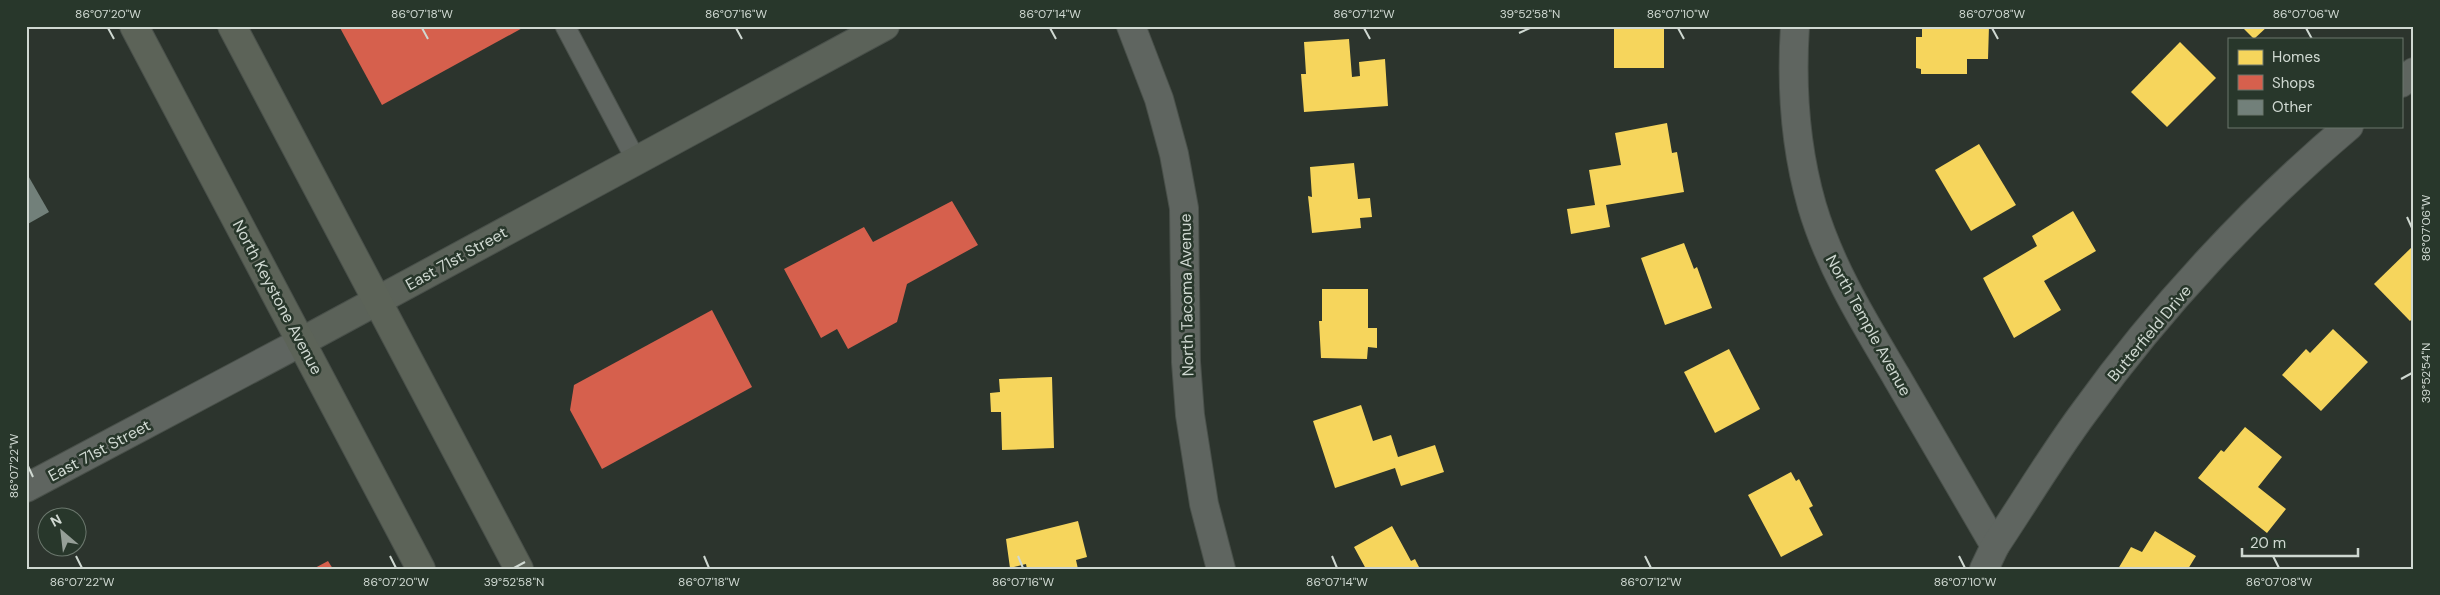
<svg xmlns="http://www.w3.org/2000/svg" width="2440" height="595" font-family="'DM Sans',sans-serif">
<rect width="100%" height="100%" fill="#2c342d"/>
<!-- homes -->
<g fill="#f6d55c">
<rect x="1614" y="26" width="50" height="42"/>
<polygon points="1922,26 1989,26 1988,59 1967,59 1967,74 1921,74 1921,69 1916,68 1916,37 1922,37"/>
<polygon points="2241,26 2268,26 2254,39"/>
<polygon points="1349,39 1352,77 1360,76 1359,62 1385,59 1388,106 1304,112 1301,74 1306,74 1304,42"/>
<polygon points="2180,42 2216,78 2167,127 2131,92"/>
<polygon points="1667,123 1672,153 1677,152 1684,192 1606,205 1610,227 1571,234 1567,209 1595,205 1589,170 1621,165 1615,133"/>
<polygon points="1979,144 2016,205 1971,231 1935,170"/>
<polygon points="1354,163 1358,199 1370,198 1372,217 1360,218 1361,228 1312,233 1308,196 1312,197 1310,167"/>
<polygon points="2073,211 2096,251 2044,281 2061,310 2014,338 1983,278 2037,246 2032,236"/>
<polygon points="1684,243 1694,269 1697,267 1712,308 1665,325 1641,258"/>
<polygon points="2414,245 2414,317 2410,321 2374,284"/>
<polygon points="1322,289 1368,289 1368,328 1377,328 1377,348 1368,347 1367,359 1321,358 1319,321 1322,321"/>
<polygon points="2333,329 2368,362 2321,411 2282,375 2306,349 2310,353"/>
<polygon points="1729,349 1760,409 1715,433 1684,372"/>
<polygon points="1052,377 1054,448 1002,450 1001,412 991,412 990,393 1000,392 999,379"/>
<polygon points="1361,405 1373,441 1391,435 1398,457 1435,445 1444,472 1401,486 1395,468 1335,488 1313,421"/>
<polygon points="2245,427 2282,457 2258,487 2286,509 2267,533 2198,478 2221,450 2224,452"/>
<polygon points="1791,472 1796,481 1799,479 1813,506 1809,508 1823,535 1781,557 1748,495"/>
<polygon points="1078,521 1087,557 1076,560 1078,569 1027,569 1026,564 1010,568 1006,539"/>
<polygon points="1392,526 1411,561 1415,559 1420,569 1366,569 1354,547"/>
<polygon points="2155,531 2196,556 2188,569 2118,569 2131,547 2142,552"/>
</g>
<!-- shops -->
<g fill="#d6604d">
<polygon points="339,26 526,26 382,105"/>
<polygon points="952,201 978,245 907,284 897,322 848,349 837,329 821,338 784,269 864,227 873,242"/>
<polygon points="712,310 752,387 602,469 570,410 574,385"/>
<polygon points="328,561 333,569 313,569"/>
</g>
<!-- building -->
<polygon fill="#72807a" points="26,172 49,212 26,225"/>
<g fill="none" stroke-linecap="round" stroke-linejoin="round">
<!-- lane casing -->
<g stroke="#49504a" stroke-width="21">
<polyline id="lane" points="565,26 636,160"/>
</g>
<!-- street casing -->
<g stroke="#49504a" stroke-width="30">
<g id="street">
<polyline points="1131,26 1159,99 1174,154 1184,208 1186,362 1190,415 1204,504 1221,569"/>
<path d="M1795,26C1791,87 1795,147 1812,206C1830,267 1864,322 1896,376C1929,433 1962,490 1995,546"/>
<polyline points="2401,83 2414,72"/>
<polyline points="26,488 301,342"/>
<path d="M1984,569L1995,546C2025,501 2053,454 2085,411C2159,308 2253,207 2349,126"/>
</g>
</g>
<!-- secondary casing -->
<g stroke="#49504a" stroke-width="30">
<polyline id="secondary" points="301,342 885,26"/>
</g>
<!-- primary casing -->
<g stroke="#49504a" stroke-width="30">
<g id="primary">
<polyline points="134,26 421,569"/>
<polyline points="232,26 519,569"/>
</g>
</g>
<!-- lane -->
<use href="#lane" stroke="#5f6560" stroke-width="19"/>
<!-- street -->
<use href="#street" stroke="#5f6560" stroke-width="28"/>
<!-- secondary -->
<use href="#secondary" stroke="#5b6259" stroke-width="28"/>
<!-- primary -->
<use href="#primary" stroke="#5c6358" stroke-width="28"/>
</g>
<!-- ticks -->
<path fill="none" stroke="#cfd8d1" stroke-width="2" d="M108,28L114,39M422,28L428,39M736,28L742,39M1050,28L1056,39M1364,28L1370,39M1678,28L1684,39M1992,28L1998,39M2306,28L2312,39M1519,33L1530,28M2407,217L2412,228M2401,379L2412,373M28,466L33,477M76,556L82,568M390,556L396,568M704,556L709,568M1018,556L1023,568M1332,556L1337,568M1645,556L1651,568M1959,556L1965,568M2273,556L2279,568M514,568L525,562"/>
<g text-anchor="middle" stroke-width="5" stroke-linejoin="round" paint-order="stroke">
<!-- street labels -->
<g font-size="16" fill="#cfd8d1" stroke="#28372b">
<text transform="translate(456 258) rotate(-29)" y="6">East 71st Street</text>
<text transform="translate(1186 295) rotate(-91)" y="6">North Tacoma Avenue</text>
<text transform="translate(278 297) rotate(62)" y="6">North Keystone Avenue</text>
<text transform="translate(1869 325) rotate(61)" y="6">North Temple Avenue</text>
<text transform="translate(2149 333) rotate(-50)" y="6">Butterfield Drive</text>
<text transform="translate(99 450) rotate(-28)" y="6">East 71st Street</text>
</g>
</g>
<!-- border -->
<rect width="2440" height="595" fill="none" stroke="#28372b" stroke-width="55"/>
<!-- legend -->
<rect x="2228" y="38" width="175" height="90" fill="#28372b" stroke="#6b776d"/>
<rect x="2238" y="50" width="25" height="15" fill="#f6d55c" stroke="#6b776d"/>
<text x="2272" y="62" font-size="15" fill="#cfd8d1">Homes</text>
<rect x="2238" y="75" width="25" height="15" fill="#d6604d" stroke="#6b776d"/>
<text x="2272" y="88" font-size="15" fill="#cfd8d1">Shops</text>
<rect x="2238" y="100" width="25" height="15" fill="#72807a" stroke="#6b776d"/>
<text x="2272" y="112" font-size="15" fill="#cfd8d1">Other</text>
<!-- north arrow -->
<g transform="translate(62 532) rotate(332)"><circle r="24" fill="#28372b" stroke="#6b776d"/>
<path d="M0-4L9 19L0 12L-9 19Z" fill="#969f98"/>
<text y="-8" font-size="14" font-weight="bold" text-anchor="middle" fill="#cfd8d1">N</text>
</g>
<!-- scale -->
<path d="M2242 548v8h116v-8" fill="none" stroke="#cfd8d1" stroke-width="2.5"/>
<text x="2250" y="548" font-size="15" fill="#cfd8d1" stroke="#28372b" stroke-width="4" paint-order="stroke">20 m</text>
<rect x="28" y="28" width="2384" height="540" fill="none" stroke="#cfd8d1" stroke-width="2"/>
<g font-size="12" text-anchor="middle" fill="#cfd8d1">
<text x="108" y="18">86°07'20"W</text>
<text x="422" y="18">86°07'18"W</text>
<text x="736" y="18">86°07'16"W</text>
<text x="1050" y="18">86°07'14"W</text>
<text x="1364" y="18">86°07'12"W</text>
<text x="1530" y="18">39°52'58"N</text>
<text x="1678" y="18">86°07'10"W</text>
<text x="1992" y="18">86°07'08"W</text>
<text x="2306" y="18">86°07'06"W</text>
<text transform="translate(2426 228) rotate(-90)" y="4">86°07'06"W</text>
<text transform="translate(2426 373) rotate(-90)" y="4">39°52'54"N</text>
<text transform="translate(14 466) rotate(-90)" y="4">86°07'22"W</text>
<text x="82" y="586">86°07'22"W</text>
<text x="396" y="586">86°07'20"W</text>
<text x="514" y="586">39°52'58"N</text>
<text x="709" y="586">86°07'18"W</text>
<text x="1023" y="586">86°07'16"W</text>
<text x="1337" y="586">86°07'14"W</text>
<text x="1651" y="586">86°07'12"W</text>
<text x="1965" y="586">86°07'10"W</text>
<text x="2279" y="586">86°07'08"W</text>
</g>
</svg>
